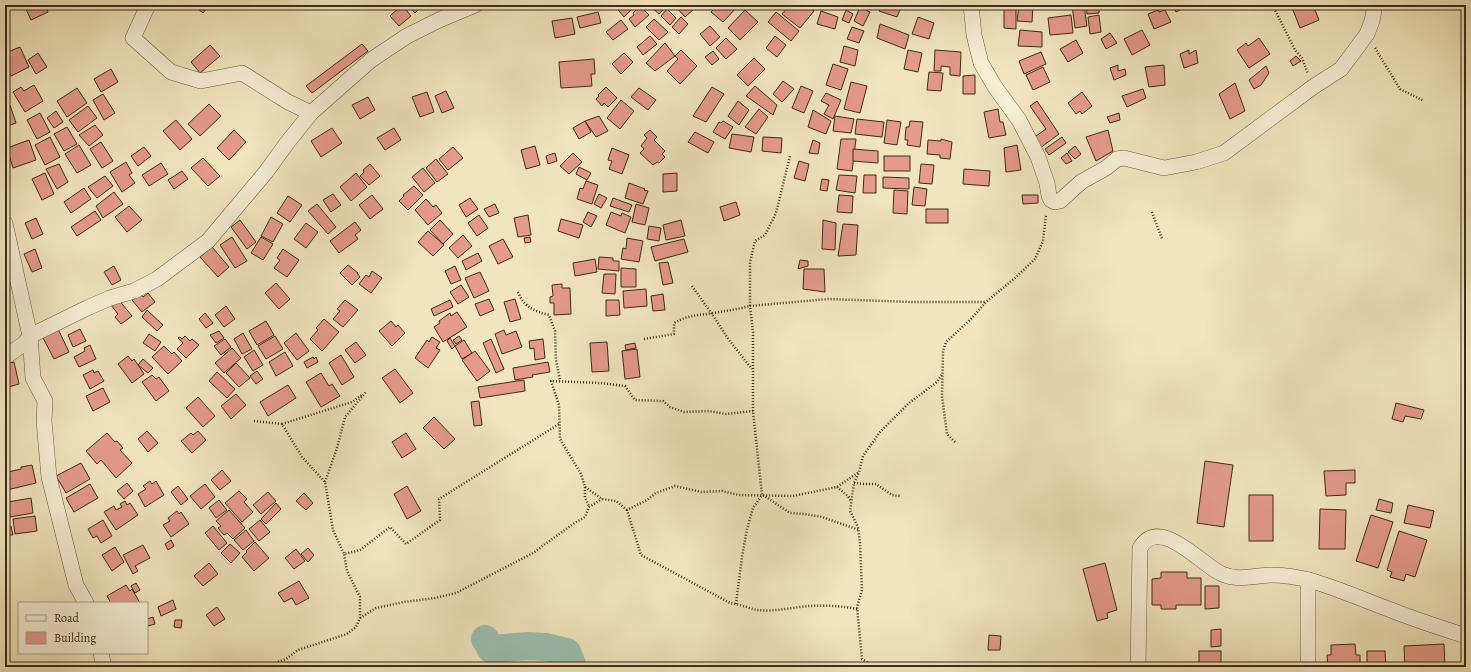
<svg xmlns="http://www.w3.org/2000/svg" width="1471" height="672" font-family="Alegreya,serif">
<rect width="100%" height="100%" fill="#f1e5be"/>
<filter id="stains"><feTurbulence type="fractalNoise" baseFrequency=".005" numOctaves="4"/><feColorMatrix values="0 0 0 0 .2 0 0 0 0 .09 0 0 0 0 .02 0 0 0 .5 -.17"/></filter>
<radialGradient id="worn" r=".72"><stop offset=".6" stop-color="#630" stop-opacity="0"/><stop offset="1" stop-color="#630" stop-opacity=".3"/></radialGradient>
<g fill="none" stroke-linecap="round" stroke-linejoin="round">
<!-- river -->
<polyline stroke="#9bbfb2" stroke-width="28" points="485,639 491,649 528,646 546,647 567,652 573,667"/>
</g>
<!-- building -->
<g fill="#e59a8c" stroke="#3d2c13">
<polygon points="24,5 45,5 48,12 31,20"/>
<polygon points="193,5 209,5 203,13"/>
<polygon points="402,5 411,16 399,26 390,16"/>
<polygon points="408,5 423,5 415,13"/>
<polygon points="614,5 630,5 633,8 624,17"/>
<polygon points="663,5 666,7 659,14 650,6"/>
<polygon points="680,5 693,5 695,8 685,17 677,8"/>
<polygon points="717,5 739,5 723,22 711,12"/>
<polygon points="786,5 806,5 814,11 800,28 782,14 788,7"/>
<polygon points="882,5 902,5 897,17 879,11"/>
<polygon points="1004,5 1016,5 1016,29 1004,28"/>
<polygon points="1019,5 1033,5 1032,22 1017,21"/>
<polygon points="1072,5 1084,5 1087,26 1075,28"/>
<polygon points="1086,5 1099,5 1099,13 1087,14"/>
<polygon points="1173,5 1183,5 1184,8 1176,12"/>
<polygon points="1291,5 1313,5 1319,20 1300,28"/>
<polygon points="640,6 649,15 635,27 629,19 634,15 633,13"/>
<polygon points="860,7 870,12 863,26 854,21"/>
<polygon points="667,9 676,18 670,25 661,16"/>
<polygon points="745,10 758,22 740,40 728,28"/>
<polygon points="846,10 853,14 849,23 842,20"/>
<polygon points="1158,10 1159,12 1165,10 1171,22 1154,29 1148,14"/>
<polygon points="821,11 838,17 835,29 817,24"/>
<polygon points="598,12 601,23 580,28 577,17"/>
<polygon points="776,12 799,31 791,41 768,22"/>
<polygon points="1071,15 1073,33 1050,35 1048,18"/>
<polygon points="1099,15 1101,32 1090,34 1088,17"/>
<polygon points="681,17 688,24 679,34 672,27"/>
<polygon points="918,17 934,23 929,39 912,34"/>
<polygon points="572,18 575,34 555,38 552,21"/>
<polygon points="654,19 668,32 659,40 646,27"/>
<polygon points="621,20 628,29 613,40 606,32"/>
<polygon points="880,24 909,35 905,49 877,38"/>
<polygon points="710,26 720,37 710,46 700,34"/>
<polygon points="852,27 864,31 859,43 847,39"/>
<polygon points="1020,30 1042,32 1042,47 1018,46"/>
<polygon points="1142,30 1150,45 1132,55 1124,39"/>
<polygon points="1110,33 1117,43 1106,49 1101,39"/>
<polygon points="650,36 657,44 643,55 637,47"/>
<polygon points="775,36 786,45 777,57 766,48"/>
<polygon points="726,38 737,49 726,59 716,48"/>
<polygon points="1259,38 1270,54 1249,68 1237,50 1246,43 1248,46"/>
<polygon points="1076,40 1083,53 1068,62 1060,49"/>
<polygon points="665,43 675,56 655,71 646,63"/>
<polygon points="362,44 368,51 312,93 306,86"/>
<polygon points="210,45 220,56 200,73 191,62"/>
<polygon points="844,46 858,50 855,66 840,62"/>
<polygon points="20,47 29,67 11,76 5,63 5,53"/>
<polygon points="681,50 697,66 680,84 667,71 678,59 675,56"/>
<polygon points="908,50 922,53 918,72 904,69"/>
<polygon points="935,50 961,52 960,76 950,75 950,67 941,66 941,71 934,71"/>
<polygon points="1189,50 1189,54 1196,50 1198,63 1184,68 1180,54"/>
<polygon points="713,51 719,59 712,65 705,57"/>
<polygon points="1041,52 1046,64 1024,74 1019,61"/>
<polygon points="38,53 47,67 36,74 28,60"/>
<polygon points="624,53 633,62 621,74 612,64"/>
<polygon points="1296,56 1301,61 1293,66 1290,61"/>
<polygon points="754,58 765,69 748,86 737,75"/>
<polygon points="594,59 595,74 591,74 592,86 561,88 559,62"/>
<polygon points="833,64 848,69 841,90 826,85"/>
<polygon points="1118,65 1118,71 1125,69 1126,75 1114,80 1110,68"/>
<polygon points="1164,65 1165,85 1149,87 1145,67"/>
<polygon points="1266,66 1269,73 1261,85 1254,89 1249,80"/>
<polygon points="1043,67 1050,82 1033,90 1026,75"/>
<polygon points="111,69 118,82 101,92 94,79"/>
<polygon points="929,72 943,73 941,91 927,90"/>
<polygon points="975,75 975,94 963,94 963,76"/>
<polygon points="783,81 794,89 782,102 773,94"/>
<polygon points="851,82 867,86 860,113 844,109"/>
<polygon points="1235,83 1245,111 1230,119 1219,94"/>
<polygon points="34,85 43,101 25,112 13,92 21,87 24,91"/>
<polygon points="755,86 777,105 773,115 746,96"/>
<polygon points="801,86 813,91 804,113 792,108"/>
<polygon points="606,87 617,98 608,107 604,103 602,106 596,99 599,96 598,95"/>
<polygon points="712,87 724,94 706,122 693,116"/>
<polygon points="77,88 87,103 67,117 57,101"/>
<polygon points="639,88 656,100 648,110 631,97"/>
<polygon points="1143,89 1146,98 1127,107 1122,96"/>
<polygon points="446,91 454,108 442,113 435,96"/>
<polygon points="427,92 434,112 420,117 412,97"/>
<polygon points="1082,92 1092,106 1082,114 1080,111 1076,114 1068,103"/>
<polygon points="826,93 841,100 833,119 824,114 829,105 821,101"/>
<polygon points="103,94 115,113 104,120 93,100"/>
<polygon points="368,97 375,110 360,119 352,105"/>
<polygon points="621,100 634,111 620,129 607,118"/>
<polygon points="738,101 749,110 739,125 728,116"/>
<polygon points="1037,101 1059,134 1040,148 1033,138 1046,129 1030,106"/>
<polygon points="209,104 221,116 200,136 188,124"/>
<polygon points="10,105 16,123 5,127 5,106"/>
<polygon points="88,106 97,118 78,132 69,120"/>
<polygon points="759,109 768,117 756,134 745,127"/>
<polygon points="998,109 1000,122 1003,122 1006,135 989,138 984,112"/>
<polygon points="813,110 831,121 826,134 808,127"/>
<polygon points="56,111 63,122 54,128 47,118"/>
<polygon points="40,113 50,132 37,139 27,120"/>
<polygon points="1119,113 1120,120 1110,123 1107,117"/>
<polygon points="599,116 608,131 596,137 585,121"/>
<polygon points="835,116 854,119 851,133 833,131"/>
<polygon points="857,119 884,122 882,137 855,134"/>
<polygon points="176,120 192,139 180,150 163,131"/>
<polygon points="887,120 901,122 897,145 884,143"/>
<polygon points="585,121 591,132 579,139 573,128"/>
<polygon points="723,121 733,127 725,139 713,132 719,122 721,123"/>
<polygon points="910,121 923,122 920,147 907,145 908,140 905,140 906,127 909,127"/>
<polygon points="95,125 103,135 89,146 79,135"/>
<polygon points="67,127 77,144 64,151 54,134"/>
<polygon points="332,128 342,143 321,157 311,141"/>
<polygon points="394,128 401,140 385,150 377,138"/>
<polygon points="234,130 246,142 229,160 217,148"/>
<polygon points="650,130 657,137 654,140 665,151 662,154 665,157 659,163 657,162 653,165 640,153 644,149 641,146 647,138 644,135"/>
<polygon points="1108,130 1113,151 1096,161 1086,137"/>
<polygon points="695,132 714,142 708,153 688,142"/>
<polygon points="732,134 754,137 751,152 729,148"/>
<polygon points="50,137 60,157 45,165 35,145"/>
<polygon points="763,137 782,138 781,153 762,151"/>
<polygon points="1062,137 1066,143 1049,155 1045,149"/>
<polygon points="841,139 856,139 852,171 837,169"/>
<polygon points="941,139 952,142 950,159 940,158 940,155 927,154 928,140 941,141"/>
<polygon points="29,140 36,160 13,168 7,148"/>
<polygon points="813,140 820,143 818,154 809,153"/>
<polygon points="101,142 113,161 102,168 90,149"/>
<polygon points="79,145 91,165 77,173 65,154"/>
<polygon points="1017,145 1021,170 1006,172 1004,148"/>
<polygon points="535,146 540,165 526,169 521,150"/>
<polygon points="1075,146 1081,154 1075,159 1068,152"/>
<polygon points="144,147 151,156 138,166 131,156"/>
<polygon points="453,147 463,158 448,170 439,159"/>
<polygon points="612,148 629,155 622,174 609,169 612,161 608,160"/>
<polygon points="853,149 878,151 878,163 853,161"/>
<polygon points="555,153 557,161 548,164 546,156"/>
<polygon points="573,153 582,162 569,174 560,166"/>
<polygon points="1067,153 1072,161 1066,164 1061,158"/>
<rect x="884" y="156" width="26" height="15"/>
<polygon points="203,158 220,176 208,186 191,168"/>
<polygon points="436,159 448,174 437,182 426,168"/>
<polygon points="799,161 809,164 805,181 794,178"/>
<polygon points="126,162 132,173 129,175 135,183 122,192 110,172"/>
<polygon points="161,163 168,174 149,186 142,175"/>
<polygon points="59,164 68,182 57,189 46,169"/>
<polygon points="370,164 380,176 369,185 360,176 364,172 363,170"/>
<polygon points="921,164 934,165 932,184 919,183"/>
<polygon points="579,167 591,173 587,180 576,174"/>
<polygon points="423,168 435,183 424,192 412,177"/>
<polygon points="964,169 990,171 989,186 963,184"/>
<polygon points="182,171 188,179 174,189 168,180"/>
<polygon points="45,173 54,194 42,200 32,179"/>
<polygon points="356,173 367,187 351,201 340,187"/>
<polygon points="677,173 677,191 663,192 663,174"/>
<polygon points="839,175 857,176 855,193 836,190"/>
<polygon points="864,175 876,175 876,193 863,193"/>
<polygon points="105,176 113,186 97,198 88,187"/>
<polygon points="883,177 909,178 909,189 883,188"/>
<polygon points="822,179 829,180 827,191 820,190"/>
<polygon points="586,181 598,185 592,204 577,199 580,188 583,189"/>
<polygon points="629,183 645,189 644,190 648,191 643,204 625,198"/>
<polygon points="414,186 423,195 408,210 399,201 404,196 403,195"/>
<polygon points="914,187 927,189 925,206 912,205"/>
<polygon points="84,188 91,199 71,213 64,202"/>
<polygon points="894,190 908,191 907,214 893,213"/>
<polygon points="114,192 123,204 103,218 96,206"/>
<polygon points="333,194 341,205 331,212 323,200"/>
<polygon points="599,194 607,198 601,208 594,204"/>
<polygon points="372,195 383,209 370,219 359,205"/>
<polygon points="839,195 853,196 852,213 837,212"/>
<polygon points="1022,195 1038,195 1038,203 1023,204"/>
<polygon points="288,196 302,205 290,222 277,213"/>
<polygon points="470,198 478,209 466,217 459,205"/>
<polygon points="613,198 632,205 629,212 610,206"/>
<polygon points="426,199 433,207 436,205 442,213 428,225 415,210"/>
<polygon points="736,202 740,215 724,221 720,207"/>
<polygon points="317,204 336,227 328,234 308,211"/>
<polygon points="495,204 499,213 489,217 484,209"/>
<polygon points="636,204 649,208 645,225 632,222"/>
<polygon points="129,206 142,220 127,232 115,217"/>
<rect x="926" y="209" width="22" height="14"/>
<polygon points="95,211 101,220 77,236 71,227"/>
<polygon points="588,212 597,216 591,227 583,222"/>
<polygon points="611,212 621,216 622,213 631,217 625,233 606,225"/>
<polygon points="479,215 488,228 477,236 468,223"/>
<polygon points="528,215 531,235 518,237 514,218"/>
<polygon points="271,217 283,224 273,242 261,236"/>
<polygon points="36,218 43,234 32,239 25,223"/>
<polygon points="561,219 583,225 579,238 558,231"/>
<polygon points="240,220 256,242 247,249 231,227"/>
<polygon points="440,220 453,234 443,244 430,230"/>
<polygon points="681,220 685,236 666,240 663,225"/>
<polygon points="823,220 836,223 835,250 822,249"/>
<polygon points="355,222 361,230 355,235 358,239 339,253 330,241"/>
<polygon points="306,223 318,232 306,248 294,239"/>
<polygon points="843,224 858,225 856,255 838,256"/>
<polygon points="649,226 661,228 659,241 647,239"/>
<polygon points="428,231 444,245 433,256 418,242"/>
<polygon points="463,235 472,246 458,258 449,248"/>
<polygon points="232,237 247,261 235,268 220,245"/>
<polygon points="261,237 273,244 263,260 251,253"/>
<polygon points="530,237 531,242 525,243 524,238"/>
<polygon points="627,238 643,241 639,262 621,259 623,248 626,249"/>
<polygon points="503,239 513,257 498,264 489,246"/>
<polygon points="684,239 688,252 655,261 651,247"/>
<polygon points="212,247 229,267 218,277 200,257"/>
<polygon points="35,249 42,268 32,272 24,254"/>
<polygon points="283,249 299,260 287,277 274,268 280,260 277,258"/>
<polygon points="478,253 482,261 466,270 462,261"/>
<polygon points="599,257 613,258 613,261 619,261 619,271 598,269"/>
<polygon points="595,259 597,272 575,276 573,263"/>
<polygon points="800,260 808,261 808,266 798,269"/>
<polygon points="668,262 673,283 663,285 659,263"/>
<polygon points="348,265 358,273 357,273 360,277 352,285 340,273"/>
<polygon points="114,266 121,280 112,285 104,272"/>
<polygon points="455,266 461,280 451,284 445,271"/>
<polygon points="621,268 636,269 636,287 621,287"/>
<polygon points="804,269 824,269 825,292 803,289"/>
<polygon points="372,271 382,278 371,293 359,284 366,275 369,277"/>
<polygon points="480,272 489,291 474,298 465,278"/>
<polygon points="604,274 616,274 615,294 602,293"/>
<polygon points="276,283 290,299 279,309 265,293"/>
<polygon points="562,284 562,288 570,288 571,314 554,315 554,303 550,303 550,297 553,296 552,285"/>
<polygon points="461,285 469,297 458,304 450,292"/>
<polygon points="646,289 647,306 624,308 623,291"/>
<polygon points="140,293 143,297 148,293 155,302 142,312 132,300"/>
<polygon points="663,294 665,310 653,311 651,296"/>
<polygon points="118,299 132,316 121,324 115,317 118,314 111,305"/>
<polygon points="489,299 494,310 480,316 475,304"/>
<polygon points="515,299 521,319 510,322 504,302"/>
<polygon points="345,300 358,310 343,327 333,319 340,311 337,309"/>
<polygon points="450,300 453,307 434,316 431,309"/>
<polygon points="606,300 619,300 620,315 606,316"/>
<polygon points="226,306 235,319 224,327 215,315"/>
<polygon points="147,310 163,325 157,331 142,317"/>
<polygon points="457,312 467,327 443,342 434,327 440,323 439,321 450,313 451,316"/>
<polygon points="205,313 213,323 206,328 199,319"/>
<polygon points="324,319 339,332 322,351 310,339 318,330 316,328"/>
<polygon points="266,321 274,335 257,345 249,331"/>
<polygon points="391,321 396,327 398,325 405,333 392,346 379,331"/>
<polygon points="58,329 69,352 54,359 42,336"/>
<polygon points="80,329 86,341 73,347 68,335"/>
<polygon points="504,330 506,335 516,331 522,347 502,354 495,334"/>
<polygon points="219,331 224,338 216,343 210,335"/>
<polygon points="243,333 252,349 242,354 234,339"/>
<polygon points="296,333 309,351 297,360 284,343"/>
<polygon points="149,334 161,342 155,351 143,343"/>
<polygon points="185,336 190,341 192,339 199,345 186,358 177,349 183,343 178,338 180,337 182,339"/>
<polygon points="275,336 283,349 266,359 258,346"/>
<polygon points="459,336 462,340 456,344 453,340"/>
<polygon points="432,337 440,342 436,348 440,350 428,368 415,358 427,340 429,342"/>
<polygon points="450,338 455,346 452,349 447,341"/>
<polygon points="225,339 231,347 221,355 214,346"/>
<polygon points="491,339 504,369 496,373 483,343"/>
<polygon points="543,339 545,358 535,360 534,348 530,349 529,341"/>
<polygon points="464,340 472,353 462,359 455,346"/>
<polygon points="356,342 366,355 355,363 345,350"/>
<polygon points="607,342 609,371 592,372 590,343"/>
<polygon points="635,343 636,348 626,350 625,345"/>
<polygon points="90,345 96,359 79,367 74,357 85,351 84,348"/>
<polygon points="164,346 172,354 174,352 182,361 168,374 152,357"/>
<polygon points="232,348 241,358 224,373 215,363"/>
<polygon points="637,349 640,377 625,379 622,351"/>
<polygon points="254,350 263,365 253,371 244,357"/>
<polygon points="475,351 490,371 477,381 462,360"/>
<polygon points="285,352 293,366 276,376 269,362"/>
<polygon points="341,355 354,377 342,385 329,363"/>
<polygon points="128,356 132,361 134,359 144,374 132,383 118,364"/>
<polygon points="313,357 314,359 316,357 318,362 307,368 304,362"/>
<polygon points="143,359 153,368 148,373 138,365"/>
<polygon points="14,362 19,384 5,388 5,364"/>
<polygon points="548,362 550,372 532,375 533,377 515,380 513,368"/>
<polygon points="236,363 250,378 239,387 226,373"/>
<polygon points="395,369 413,393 400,403 382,378"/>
<polygon points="93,370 94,373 98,371 104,381 90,389 83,375"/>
<polygon points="257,371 263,379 256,384 250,376"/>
<polygon points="217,372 235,389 227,398 209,381"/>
<polygon points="321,373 329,386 332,384 340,396 321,407 306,382"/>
<polygon points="152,375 156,379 159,377 169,391 156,401 142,382"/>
<polygon points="524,380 525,391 480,398 478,387"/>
<polygon points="288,385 296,398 268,416 260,402"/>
<polygon points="103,388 110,402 93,411 86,396"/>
<polygon points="236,394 246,405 231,419 221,406"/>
<polygon points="198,397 215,416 203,427 186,408"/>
<polygon points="479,401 482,425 474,426 471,402"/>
<polygon points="1396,403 1424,410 1421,419 1405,416 1403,422 1392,419"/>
<polygon points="434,417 455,439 444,449 423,428"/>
<polygon points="147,431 158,443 148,452 138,439"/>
<polygon points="198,431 206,440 192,453 181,441 191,433 193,435"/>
<polygon points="107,433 115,442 117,441 123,448 120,450 132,463 116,478 101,460 97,464 86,451"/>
<polygon points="406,433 416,449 402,458 392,442"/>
<polygon points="1205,461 1233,465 1224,527 1197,523"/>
<polygon points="81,463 90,479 66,493 56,476"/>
<polygon points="32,465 36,483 7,490 5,481 10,480 8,472 21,469 21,467"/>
<polygon points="222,470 231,481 220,490 211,480"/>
<polygon points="1355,470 1355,483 1346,483 1346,495 1326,496 1324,471"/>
<polygon points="150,481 152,484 156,481 164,495 145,507 138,494 146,489 143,486"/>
<polygon points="127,483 133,491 124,499 117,491"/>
<polygon points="90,484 98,498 74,512 66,498"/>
<polygon points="205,484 215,497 201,509 190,496"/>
<polygon points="178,486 188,499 181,505 171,492"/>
<polygon points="407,486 421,511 407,519 394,494"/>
<polygon points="239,491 247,499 244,502 253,512 242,522 225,503"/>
<polygon points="268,492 276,501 261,514 253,505"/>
<polygon points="304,493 313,503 306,510 296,501"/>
<rect x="1249" y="495" width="24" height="46"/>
<polygon points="31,498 33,513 10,517 8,502"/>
<polygon points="1379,499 1393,503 1391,513 1376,510"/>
<polygon points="219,500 227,510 216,518 209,508"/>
<polygon points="125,501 127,505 130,503 138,515 116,530 104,512 114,506 116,510 122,507 120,504"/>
<polygon points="276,503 281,509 266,524 261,519"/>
<polygon points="1408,505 1434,511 1430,528 1404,523"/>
<polygon points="1320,509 1346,510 1345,549 1319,549"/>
<polygon points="229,510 245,528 233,539 227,533 224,535 218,528 221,526 216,521"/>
<polygon points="177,511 179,514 181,512 189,524 171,537 163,525 170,521 168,518"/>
<polygon points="1371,515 1393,522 1378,568 1356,561"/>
<polygon points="35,516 37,531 15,534 13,519"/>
<polygon points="103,520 112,536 101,543 97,536 93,538 88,529"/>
<polygon points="260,520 270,532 259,541 249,529"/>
<polygon points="11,526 13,535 9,535 8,527"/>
<polygon points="213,526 227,543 219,550 205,533"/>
<polygon points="246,530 254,541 243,550 234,540"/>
<polygon points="1399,531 1427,540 1415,577 1406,574 1404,581 1390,577 1392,572 1387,570"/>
<polygon points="171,540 174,546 168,550 165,544"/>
<polygon points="255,542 269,558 254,571 242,557 247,552 246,551"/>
<polygon points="230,544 240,553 231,563 221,553"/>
<polygon points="143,545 150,558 135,566 138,571 133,574 123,555"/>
<polygon points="115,547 124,562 112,571 102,555"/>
<polygon points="308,548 314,555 308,562 301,554"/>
<polygon points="296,549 305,561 294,569 285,558"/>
<polygon points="209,563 218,574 203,586 194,576"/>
<polygon points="1105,563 1117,610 1107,613 1108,618 1097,621 1083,569"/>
<polygon points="1161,572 1187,572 1187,578 1201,578 1201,605 1176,605 1176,609 1161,609 1161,605 1152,605 1152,579 1161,578"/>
<polygon points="299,581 309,598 296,605 292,598 284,602 278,593"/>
<polygon points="136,583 140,590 135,593 131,586"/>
<polygon points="126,585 130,591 132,589 140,603 111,603 107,596"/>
<polygon points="1205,586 1219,586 1219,608 1205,609"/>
<polygon points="173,600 176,609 161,616 158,607"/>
<polygon points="217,607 225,619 214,626 206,615"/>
<polygon points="153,617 155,624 148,626 147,619"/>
<polygon points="175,620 182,620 181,628 174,627"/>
<polygon points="1221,629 1221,646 1211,647 1211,630"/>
<polygon points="989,635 1001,636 1000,650 988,650"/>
<polygon points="1355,644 1356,655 1360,655 1360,664 1356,664 1356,667 1328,667 1327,655 1331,655 1331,645"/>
<polygon points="1444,644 1445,667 1405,667 1404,646"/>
<rect x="1199" y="651" width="22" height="14"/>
<polygon points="1367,651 1385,651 1386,667 1365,667 1365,665 1367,665"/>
</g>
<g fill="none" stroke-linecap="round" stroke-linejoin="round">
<!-- minor casing -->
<g stroke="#6a5a3e" stroke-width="16">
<g id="minor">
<polyline points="148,5 133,38 171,72 201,81 242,73 288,102 311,113"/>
<polyline points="971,5 974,35 981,63 995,87 1019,120 1038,157 1047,183 1049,196 1051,200 1055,202 1060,201 1081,182 1106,168 1117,159 1124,158 1164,168 1196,162 1224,153 1313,87 1341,69 1367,34 1372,21 1375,5"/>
<polyline points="5,223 30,336 33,378 45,401 44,421 49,477 76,585 86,603"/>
<polyline points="5,357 25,343 30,336 87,308 110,298 134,291 157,279 208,241 266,172 287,143 311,113 371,60 407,36 439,20 475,5"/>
<polyline points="1308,580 1308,667"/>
<polyline points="101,653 104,667"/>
<path d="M1138,667L1140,548C1160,515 1200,564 1222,574C1238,581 1253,576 1270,575C1282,575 1297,577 1309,580C1337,588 1364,600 1391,610C1416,620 1441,628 1466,636"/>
</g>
</g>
<!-- path -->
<g stroke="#3d2c13" stroke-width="2.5" stroke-dasharray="1 2" stroke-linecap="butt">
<polyline points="1274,8 1295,50 1302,58 1308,74"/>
<polyline points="1375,48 1400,89 1424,101"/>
<polyline points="1152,212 1162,239"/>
<polyline points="692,286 712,314 729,340 752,369"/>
<path d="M518,292C524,307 534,311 549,315L555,331L556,360L560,381"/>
<path d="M644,339L674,334V323C690,314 697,316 713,313C726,311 738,309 750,306V262L755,241L765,235L776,213L790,156"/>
<polyline points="254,421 282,424 302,457 325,482 333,530 344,554"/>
<polyline points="282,424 352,402 362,395"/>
<polyline points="955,442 947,434 942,396 943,351 946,342 971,319 986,302 1015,278 1035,259 1043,241 1046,215"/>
<polyline points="325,482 337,448 345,417 366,392"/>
<polyline points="854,483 865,484 876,484 892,495 901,496"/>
<polyline points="585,487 585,497 589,507"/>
<polyline points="837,487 848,496 851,501"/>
<polyline points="763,495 790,513 805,514 822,517 859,530"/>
<polyline points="627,510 616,501 602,499 585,487 581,474 560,439 559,405 551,381 600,383 625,386 635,400 663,401 670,407 684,412 709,411 726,414 753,411"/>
<polyline points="736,604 742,557 747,529 753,508 762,495 753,411 753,332 750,306 828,299 912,302 986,302"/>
<path d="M857,609C842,606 826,605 810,606C794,607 774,612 757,610C748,608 739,604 730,603L641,555L627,510L647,500L656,493L675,486L701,492L722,491L739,495L793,496L837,487L859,472"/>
<polyline points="360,618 376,608 404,602 435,598 456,593 533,553 573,524 585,517 589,507 602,499"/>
<polyline points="264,667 286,659 298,650 347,634 356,627 360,618 360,597 347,571 344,554 360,550 390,527 406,544 440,520 439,499 559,424"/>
<polyline points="875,667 862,659 857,607 862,590 860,543 858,527 850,511 854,483 859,472 863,456 880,432 909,403 937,382 942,374"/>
</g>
<!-- minor -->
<use href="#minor" stroke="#f6eed5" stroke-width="15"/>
</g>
<!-- margin -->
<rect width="1471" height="672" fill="none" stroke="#f1e5be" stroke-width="20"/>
<rect x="6" y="6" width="1459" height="660" fill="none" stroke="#3d2c13" stroke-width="2"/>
<rect x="10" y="10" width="1451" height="652" fill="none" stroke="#3d2c13"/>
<!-- legend -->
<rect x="18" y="602" width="130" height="52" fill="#f6eed5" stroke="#aca087"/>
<rect x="26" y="615" width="20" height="6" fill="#f6eed5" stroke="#aca087"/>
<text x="54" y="622" font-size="12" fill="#3d2c13">Road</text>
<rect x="26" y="632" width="20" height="12" fill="#e59a8c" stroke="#aca087"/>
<text x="54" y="642" font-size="12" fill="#3d2c13">Building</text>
<rect width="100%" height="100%" filter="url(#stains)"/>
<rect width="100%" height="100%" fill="url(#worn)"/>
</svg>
